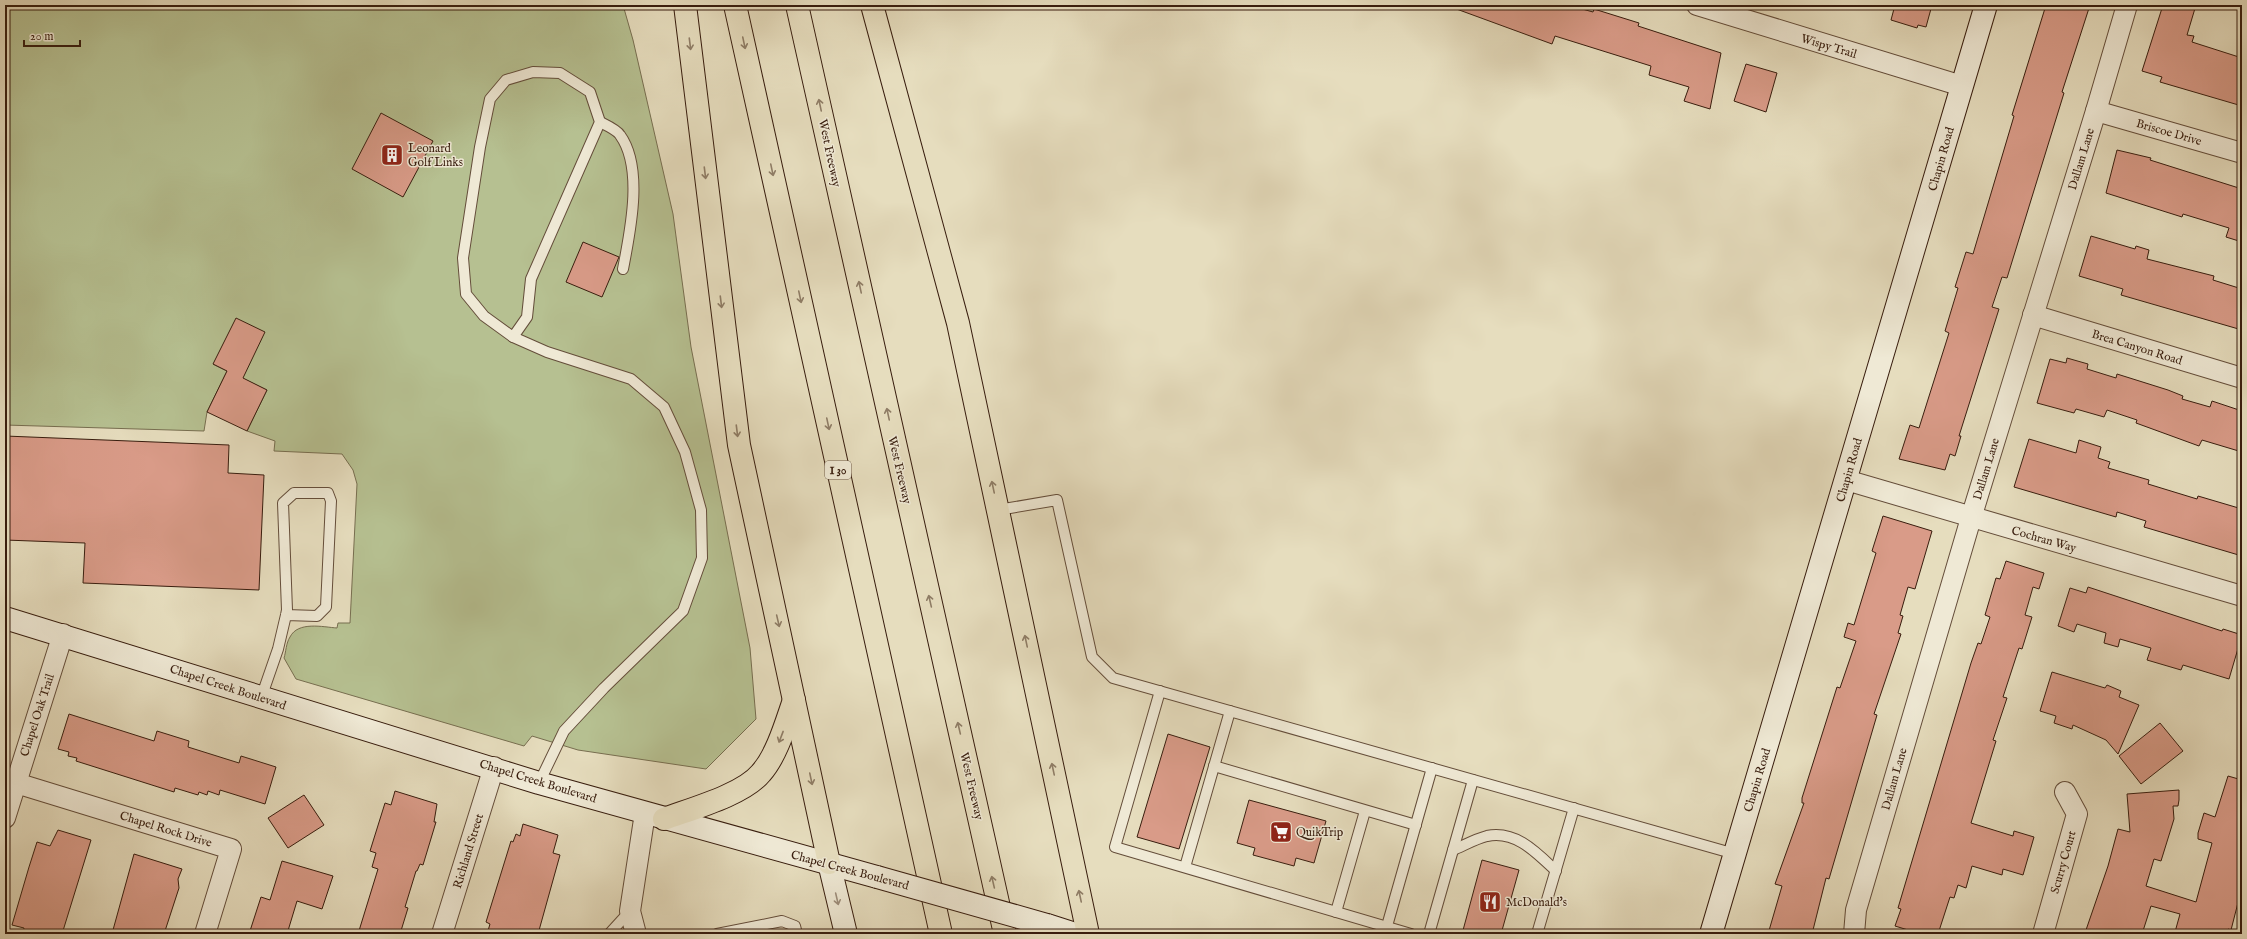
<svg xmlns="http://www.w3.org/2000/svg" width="2247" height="939" font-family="'IM FELL English',serif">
<rect width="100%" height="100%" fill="#e6ddbe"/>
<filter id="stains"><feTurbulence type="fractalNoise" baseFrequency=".005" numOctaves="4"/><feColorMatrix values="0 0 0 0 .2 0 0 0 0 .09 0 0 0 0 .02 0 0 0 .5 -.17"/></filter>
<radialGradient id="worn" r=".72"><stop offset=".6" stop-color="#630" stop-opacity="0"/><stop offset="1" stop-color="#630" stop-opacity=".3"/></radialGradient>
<!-- green -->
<path fill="#b6c091" stroke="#776e50" d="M5,5H623L633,40L673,214L691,347L750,648L756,719L706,769L578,750L532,736L524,746L296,679L284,658C286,652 286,643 290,637C298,621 323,627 337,628L338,623H350L357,484L353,470L342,454L274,451L275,441L247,431L267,390L213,364L227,371L207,412L204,431L5,425Z"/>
<!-- building -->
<g fill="#d99b88" stroke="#381d0e">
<polygon points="1451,5 1568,5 1593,12 1594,9 1639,23 1638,26 1721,53 1710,109 1684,101 1689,87 1649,75 1651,66 1555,36 1552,44 1451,7"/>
<polygon points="1895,5 1932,5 1926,27 1918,25 1917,28 1891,20"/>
<polygon points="2046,5 2090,5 2062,92 2064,93 2007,278 2002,277 1992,307 1999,309 1959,436 1961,436 1955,456 1950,454 1945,470 1899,459 1910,425 1919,428 1949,333 1945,331 1958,288 1955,287 1966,252 1973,254 2014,116 2012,115"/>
<polygon points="2163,5 2196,5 2187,35 2194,36 2192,42 2242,58 2242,106 2160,82 2162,77 2142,71"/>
<polygon points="1746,64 1777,73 1766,112 1734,101"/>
<polygon points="381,113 433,141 403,197 352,169"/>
<polygon points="2117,150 2151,158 2150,160 2242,189 2242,242 2226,237 2229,228 2183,214 2182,217 2106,193"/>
<polygon points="2091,236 2135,249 2136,246 2149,250 2147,259 2214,276 2213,280 2242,289 2242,330 2121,295 2123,289 2079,276"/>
<polygon points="583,242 619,257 602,297 566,282"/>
<polygon points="236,318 265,332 243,378 267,390 247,431 207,412 227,371 213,364"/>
<polygon points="2067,358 2088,364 2087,369 2116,378 2117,374 2168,390 2183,396 2182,399 2210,407 2212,401 2242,411 2242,452 2202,440 2199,446 2136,423 2137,420 2107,410 2104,417 2076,409 2074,413 2037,403 2050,359 2066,363"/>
<polygon points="5,436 229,445 228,473 264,475 259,590 83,583 85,543 5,540"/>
<polygon points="2029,439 2076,453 2079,440 2101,447 2098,458 2110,462 2108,468 2149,480 2148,484 2197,499 2198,496 2242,509 2242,556 2144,527 2146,521 2117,512 2116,517 2014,487"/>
<polygon points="1883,516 1932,531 1915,589 1908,587 1900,615 1903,616 1898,633 1901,634 1874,714 1877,715 1829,879 1826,878 1812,934 1768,934 1782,886 1775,884 1804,803 1802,803 1802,798 1837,687 1840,688 1856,641 1844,637 1848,623 1854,625 1861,602 1876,553 1872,551"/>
<polygon points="2006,561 2044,573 2039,589 2033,587 2025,615 2032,617 2022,649 2019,648 2003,697 2007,698 1993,740 1996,741 1971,823 2013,836 2014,831 2034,837 2023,875 2003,869 2002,875 1972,866 1966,888 1958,885 1954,898 1950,897 1938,934 1921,934 1895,926 1901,909 1898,908 1971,663 1978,643 1981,644 1990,617 1985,615 1996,578 2000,579"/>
<polygon points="2088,587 2222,631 2223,629 2242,635 2229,679 2183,665 2181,670 2147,660 2151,648 2120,639 2118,647 2104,643 2106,633 2077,624 2074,632 2058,626 2070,588 2086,593"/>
<polygon points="2052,672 2105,688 2107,685 2121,691 2119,697 2139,705 2118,754 2106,740 2073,725 2072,729 2054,723 2056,716 2040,711"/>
<polygon points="69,714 154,741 157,731 189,741 188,747 239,763 241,756 276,767 265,804 220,790 219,795 208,791 207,795 199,792 198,795 175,788 174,792 76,761 77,758 68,756 69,752 58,749"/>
<polygon points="2160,723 2183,751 2141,784 2119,756"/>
<polygon points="1168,734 1210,747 1179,849 1137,837"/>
<polygon points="2228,776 2242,780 2242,887 2231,930 2228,929 2227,934 2183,934 2175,932 2180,914 2151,906 2142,934 2090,934 2091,932 2086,930 2108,866 2118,829 2130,832 2127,794 2179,790 2179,800 2178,806 2173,806 2174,819 2161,861 2154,859 2146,886 2196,902 2212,843 2198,839 2198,833 2204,813 2215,817"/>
<polygon points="395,791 437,804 434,822 436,822 423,865 420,864 417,871 416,871 405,907 408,908 400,934 358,934 378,869 372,867 376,853 370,851 385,803 391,805"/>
<polygon points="304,795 324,825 288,848 268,818"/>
<polygon points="1249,800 1326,821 1314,863 1296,858 1294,866 1253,855 1255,848 1237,843"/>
<polygon points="523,824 558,835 553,853 560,855 538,934 487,934 490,924 486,922 511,841 513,842 516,834 520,836"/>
<polygon points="58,830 91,840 62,934 23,934 24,928 12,925 29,867 37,842 50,846"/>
<polygon points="134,854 182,869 178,879 179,888 164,934 127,934 113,930"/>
<polygon points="1482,860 1519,870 1501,934 1462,934"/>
<polygon points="282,861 333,876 322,909 297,901 287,934 249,934 261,897 270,900"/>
</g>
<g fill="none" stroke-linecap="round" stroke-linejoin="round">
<!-- lane casing -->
<g stroke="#644d3a" stroke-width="12">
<g id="lane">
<polygon points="533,72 560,73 590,92 600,122 531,279 527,317 513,337 484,316 466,294 463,258 480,147 490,99 506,80"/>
<path d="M600,122C606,125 617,130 620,135C644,168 630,232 623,269"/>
<polyline points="513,337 547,352 631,379 664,407 685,452 701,510 702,558 683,611 604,688 564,731 539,783"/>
<polyline points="998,510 1057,500 1092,657 1113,678 1735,854"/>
<polyline points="1160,691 1115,847 1411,934"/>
<polyline points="261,698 278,649 286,615 287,610 283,503 294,493 328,493 331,501 326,607 317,616 286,615"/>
<polyline points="1214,766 1416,825"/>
<path d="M1453,850C1463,846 1475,839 1487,836C1516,830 1537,853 1556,871"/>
<polyline points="1185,867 1230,711"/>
<polyline points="1336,912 1365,811"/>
<polyline points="1385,933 1432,768"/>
<polyline points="609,934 630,911"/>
<polyline points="717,934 782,921 795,926 797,934"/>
<polyline points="1429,934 1473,780"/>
<polyline points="1537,934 1574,808"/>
</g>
</g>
<!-- street casing -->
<g stroke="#644d3a" stroke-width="22">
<g id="street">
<polyline points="1697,5 1962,86"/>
<polyline points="2096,111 2242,153"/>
<polyline points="2033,315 2242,378"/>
<polyline points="1846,480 2242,596"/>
<polyline points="16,783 231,849 205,934"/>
<polyline points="5,818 63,634"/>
<polyline points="442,934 494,767"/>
<polyline points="636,934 630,911 645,813"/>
<polyline points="1854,934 1856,910 1971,518 2096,111 2127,5"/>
<polyline points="2043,934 2077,814 2065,792"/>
</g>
</g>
<!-- secondary casing -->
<g stroke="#381d0e" stroke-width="24">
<g id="secondary">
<polyline points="5,618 539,783 877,877"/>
<polyline points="829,863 846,934"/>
<polyline points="1047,925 1075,934"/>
<polyline points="1711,934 1986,5"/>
</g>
</g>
<!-- highway casing -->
<g stroke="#381d0e" stroke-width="24">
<g id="highway">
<polyline points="685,5 739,445 829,863"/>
<polyline points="735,5 941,934"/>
<polyline points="797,5 1005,934"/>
<polyline points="872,5 958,323 1088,934"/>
<path d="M664,819C691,809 743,795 761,773C777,755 786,723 794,700"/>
</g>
</g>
<!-- lane -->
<use href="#lane" stroke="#efe9d5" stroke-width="10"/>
<!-- street -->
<use href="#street" stroke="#efe9d5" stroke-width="20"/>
<!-- secondary -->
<use href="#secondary" stroke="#efe9d5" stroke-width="22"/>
<!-- highway -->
<use href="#highway" stroke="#e6ddbe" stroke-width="22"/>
<!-- secondary-bridge casing -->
<g stroke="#381d0e" stroke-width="24" stroke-linecap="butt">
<polyline id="secondary-bridge" points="877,877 1047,925"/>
</g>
<!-- secondary-bridge -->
<use href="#secondary-bridge" stroke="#efe9d5" stroke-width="22"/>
</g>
<!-- one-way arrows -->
<defs><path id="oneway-shaft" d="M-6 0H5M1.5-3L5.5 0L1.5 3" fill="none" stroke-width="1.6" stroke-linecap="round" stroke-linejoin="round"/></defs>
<g stroke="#8f7d66">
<use href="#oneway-shaft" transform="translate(744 43) rotate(78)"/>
<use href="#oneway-shaft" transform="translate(690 44) rotate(83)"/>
<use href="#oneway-shaft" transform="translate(820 105) rotate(-102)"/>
<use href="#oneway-shaft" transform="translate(772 170) rotate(78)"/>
<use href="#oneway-shaft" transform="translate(705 173) rotate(83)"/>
<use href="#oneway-shaft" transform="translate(860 287) rotate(-102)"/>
<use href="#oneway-shaft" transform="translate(800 297) rotate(78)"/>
<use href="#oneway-shaft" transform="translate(721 302) rotate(83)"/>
<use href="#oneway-shaft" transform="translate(888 414) rotate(-102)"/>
<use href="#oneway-shaft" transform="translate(828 424) rotate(78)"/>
<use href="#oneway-shaft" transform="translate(737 431) rotate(83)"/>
<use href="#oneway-shaft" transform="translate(993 487) rotate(-102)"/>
<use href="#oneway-shaft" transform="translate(930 601) rotate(-103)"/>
<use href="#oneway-shaft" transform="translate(778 621) rotate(77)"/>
<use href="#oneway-shaft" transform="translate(1026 641) rotate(-102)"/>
<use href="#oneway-shaft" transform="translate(959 728) rotate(-103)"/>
<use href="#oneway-shaft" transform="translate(781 737) rotate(111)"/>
<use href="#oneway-shaft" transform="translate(1053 769) rotate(-102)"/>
<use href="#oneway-shaft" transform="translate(811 779) rotate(78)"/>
<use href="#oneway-shaft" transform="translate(993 882) rotate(-103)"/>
<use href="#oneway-shaft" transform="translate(1080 896) rotate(-102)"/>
</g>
<use stroke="#9d8d7b" href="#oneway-shaft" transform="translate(837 899) rotate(77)"/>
<!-- icons -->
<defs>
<g id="building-square" transform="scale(1.15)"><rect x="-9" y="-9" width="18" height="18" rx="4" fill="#8f2418" stroke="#efe9d5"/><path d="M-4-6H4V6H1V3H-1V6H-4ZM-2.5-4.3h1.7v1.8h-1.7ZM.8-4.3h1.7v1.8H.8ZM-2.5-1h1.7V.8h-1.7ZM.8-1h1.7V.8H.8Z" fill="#fff"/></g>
<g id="supermarket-square" transform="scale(1.15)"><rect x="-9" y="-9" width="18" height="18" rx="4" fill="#8f2418" stroke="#efe9d5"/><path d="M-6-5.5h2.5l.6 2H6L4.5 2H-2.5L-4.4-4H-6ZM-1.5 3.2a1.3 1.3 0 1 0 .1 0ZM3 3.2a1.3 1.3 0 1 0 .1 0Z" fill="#fff"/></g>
<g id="restaurant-square" transform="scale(1.15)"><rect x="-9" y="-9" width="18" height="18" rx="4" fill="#8f2418" stroke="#efe9d5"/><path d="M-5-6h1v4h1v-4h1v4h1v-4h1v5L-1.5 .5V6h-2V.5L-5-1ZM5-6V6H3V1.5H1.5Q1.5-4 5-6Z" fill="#fff"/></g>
</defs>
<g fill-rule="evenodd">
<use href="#building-square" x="392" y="155"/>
<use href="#supermarket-square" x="1281" y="832"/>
<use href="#restaurant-square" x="1490" y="902"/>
</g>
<g text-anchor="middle" stroke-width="3" stroke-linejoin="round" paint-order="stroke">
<!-- shield labels -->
<rect fill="#efe9d5" stroke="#6f5a4a" stroke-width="1" x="825" y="461" width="26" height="18" rx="3"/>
<g font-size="11" font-weight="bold" fill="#381d0e">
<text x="838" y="474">I 30</text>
</g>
<!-- street labels -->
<g font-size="12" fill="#381d0e" stroke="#efe9d5">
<text transform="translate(1829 46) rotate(17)" y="4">Wispy Trail</text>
<text transform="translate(2169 132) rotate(16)" y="4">Briscoe Drive</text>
<text transform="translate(830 153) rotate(78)" y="4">West Freeway</text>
<text transform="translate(1941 159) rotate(-74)" y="4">Chapin Road</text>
<text transform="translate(2081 159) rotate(-73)" y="4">Dallam Lane</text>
<text transform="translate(2137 347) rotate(17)" y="4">Brea Canyon Road</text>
<text transform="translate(1986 469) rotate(-73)" y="4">Dallam Lane</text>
<text transform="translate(900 470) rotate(77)" y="4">West Freeway</text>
<text transform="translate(1849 470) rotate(-74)" y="4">Chapin Road</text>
<text transform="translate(2044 539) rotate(16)" y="4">Cochran Way</text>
<text transform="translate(228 687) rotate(18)" y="4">Chapel Creek Boulevard</text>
<text transform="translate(37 715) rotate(-72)" y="4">Chapel Oak Trail</text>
<text transform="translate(1894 779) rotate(-74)" y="4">Dallam Lane</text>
<text transform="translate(1757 780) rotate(-73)" y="4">Chapin Road</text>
<text transform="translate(538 781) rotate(17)" y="4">Chapel Creek Boulevard</text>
<text transform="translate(972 786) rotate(77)" y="4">West Freeway</text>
<text transform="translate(166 829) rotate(17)" y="4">Chapel Rock Drive</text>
<text transform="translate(468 851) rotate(-73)" y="4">Richland Street</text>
<text transform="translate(2063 862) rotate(-74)" y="4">Scurry Court</text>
<text transform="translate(850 870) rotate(15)" y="4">Chapel Creek Boulevard</text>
</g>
<!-- poi labels -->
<g font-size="12" fill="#381d0e" stroke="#efe9d5" text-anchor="start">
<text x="408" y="152">Leonard<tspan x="408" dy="14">Golf Links</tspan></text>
<text x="1296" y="836">QuikTrip</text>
<text x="1506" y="906">McDonald's</text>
</g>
</g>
<!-- margin -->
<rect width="2247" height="939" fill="none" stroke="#e6ddbe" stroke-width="20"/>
<rect x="6" y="6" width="2235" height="927" fill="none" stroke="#381d0e" stroke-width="2"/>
<rect x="10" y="10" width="2227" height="919" fill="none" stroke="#381d0e"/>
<!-- scale -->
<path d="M24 40v6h56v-6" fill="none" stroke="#381d0e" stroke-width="2"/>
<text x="30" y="40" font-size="12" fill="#381d0e" stroke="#efe9d5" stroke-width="3" paint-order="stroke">20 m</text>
<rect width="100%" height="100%" filter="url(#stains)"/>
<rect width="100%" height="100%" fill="url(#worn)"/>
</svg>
